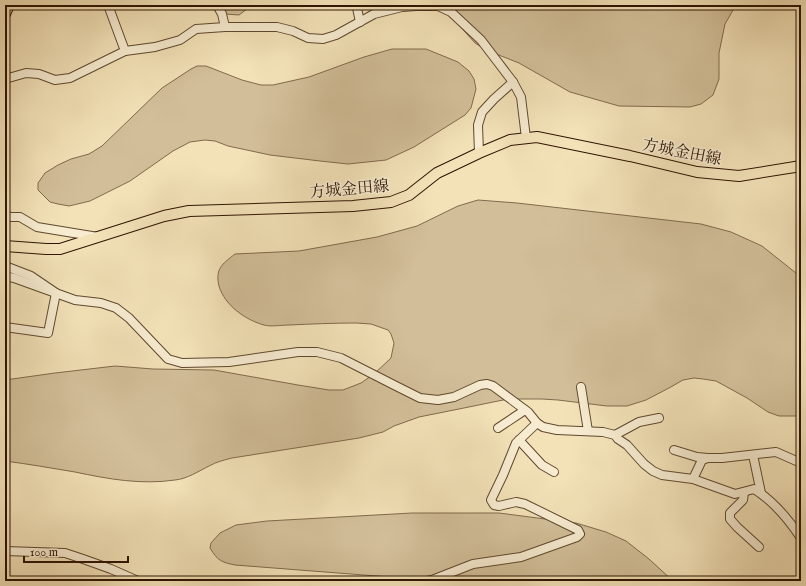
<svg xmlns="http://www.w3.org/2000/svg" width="806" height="586" font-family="'IM FELL English','Noto Serif JP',serif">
<rect width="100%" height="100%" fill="#f3e2b8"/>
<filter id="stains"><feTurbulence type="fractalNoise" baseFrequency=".005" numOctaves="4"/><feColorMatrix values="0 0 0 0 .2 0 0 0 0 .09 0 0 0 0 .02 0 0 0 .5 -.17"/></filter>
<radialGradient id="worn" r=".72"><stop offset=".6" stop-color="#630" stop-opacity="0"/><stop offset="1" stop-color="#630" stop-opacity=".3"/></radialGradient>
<!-- green -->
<g fill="#d2bf99" stroke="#806a4c">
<polygon points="207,5 252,5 239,15 225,14"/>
<polygon points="441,5 736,5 725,24 719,53 719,79 713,95 701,104 690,107 619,106 570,92 519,63 486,50 475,43"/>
<polygon points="392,49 426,49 458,62 469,71 474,79 476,89 471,108 465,115 414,147 386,160 348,164 320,161 270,155 228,146 215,141 205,140 190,142 173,151 130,181 90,201 69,206 58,204 50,202 38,190 38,183 45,173 58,165 71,159 89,154 102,146 162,88 191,69 197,66 206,66 242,80 261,85 273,85 309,77 364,57"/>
<path d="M478,200L517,203L701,224L731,232L762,246L801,277V416H779L768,412L747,398L716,381L703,379L694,378L683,380L669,388L646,400L627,406H607L558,400L542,399H508L459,409L419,417L394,426L383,432L359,438L232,458C224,460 216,462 209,466C199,471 187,479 175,480C141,485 108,479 75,472C51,468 28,464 5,461V380L55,373L115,366L153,369L214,370L298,385L329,390H343L361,383L374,374L391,358L394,343L391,334L388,330L371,324L356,323C334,323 311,324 289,325C281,325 271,327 264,325C246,320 225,306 219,286C215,269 222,264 235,254L299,251L377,237L417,226L458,206Z"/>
<path d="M412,513H499L576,523L606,532L626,541L649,559L673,581H441L235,565C221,562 218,561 210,548L211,543L220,533L236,525L267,521Z"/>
</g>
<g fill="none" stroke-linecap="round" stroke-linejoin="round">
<!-- minor casing -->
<g stroke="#5f482e" stroke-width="10">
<g id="minor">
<polyline points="108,5 125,51"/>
<polyline points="217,5 222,14 225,27"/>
<polyline points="358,5 357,8 360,22"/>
<polyline points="5,79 26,73 39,74 55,80 70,78 125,51 155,47 180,40 196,29 225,27 277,27 293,31 308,38 323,39 336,35 374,14 402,7 416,6 438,6 451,12 481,40 513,82 521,97 526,138"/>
<polyline points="479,153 478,125 482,112 494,99 513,82"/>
<polyline points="5,215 11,217 20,217 37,227 98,237"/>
<polyline points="5,266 31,276 56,293 48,333 5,327"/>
<path d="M5,276L14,278L75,300L101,303L116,308L129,318L168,359L182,363L229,362L298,352H317L341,358L396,386L420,398L438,400L454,397L480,385L487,384L493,386L528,412L537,423L543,427L557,430L603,432L615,435L618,439L627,445L644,464L653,471L662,475L693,479L735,494L754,489C772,500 789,520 801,538"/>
<polyline points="581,387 588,431"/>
<polyline points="498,428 525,410"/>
<polyline points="615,435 639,422 659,418"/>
<polyline points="519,440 542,465 554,472"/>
<polyline points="674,450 697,457 708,458"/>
<polyline points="753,455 761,493"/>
<polyline points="693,479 702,460 708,458 722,458 776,452 801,463"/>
<polyline points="744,492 743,500 730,513 730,519 737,527 759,547"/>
<polyline points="5,551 65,553 83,559 111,569 138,581"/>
<polyline points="427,581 432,580 473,564 521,557 577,537 580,534 578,530 525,504 516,502 499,506 494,505 491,500 503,475 516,443 537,423"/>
</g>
</g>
<!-- major casing -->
<g stroke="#2e1400" stroke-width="12">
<g id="major">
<polyline points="5,14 9,5"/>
<polyline points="5,246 46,249 60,249 164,216 189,211 353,206 391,202 409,195 437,173 479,153 510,140 537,137 630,156 697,172 739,176 801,166"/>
</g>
</g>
<!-- minor -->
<use href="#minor" stroke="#f7ecd1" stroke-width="8"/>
<!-- major -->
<use href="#major" stroke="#f3e2b8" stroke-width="10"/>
</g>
<g text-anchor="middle" stroke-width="3" stroke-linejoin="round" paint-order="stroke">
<!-- street labels -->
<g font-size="16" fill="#2e1400" stroke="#f7ecd1">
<text transform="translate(682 151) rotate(11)" y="6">方城金田線</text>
<text transform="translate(349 188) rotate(-5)" y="6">方城金田線</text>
</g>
</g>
<!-- margin -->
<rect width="806" height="586" fill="none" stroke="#f3e2b8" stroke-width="20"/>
<rect x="6" y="6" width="794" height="574" fill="none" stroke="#2e1400" stroke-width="2"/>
<rect x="10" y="10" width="786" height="566" fill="none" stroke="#2e1400"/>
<!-- scale -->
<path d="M24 556v6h104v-6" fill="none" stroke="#2e1400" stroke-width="2"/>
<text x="30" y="556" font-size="12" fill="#2e1400" stroke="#f7ecd1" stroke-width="3" paint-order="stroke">100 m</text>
<rect width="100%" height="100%" filter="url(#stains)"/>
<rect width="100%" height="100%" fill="url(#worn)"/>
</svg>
